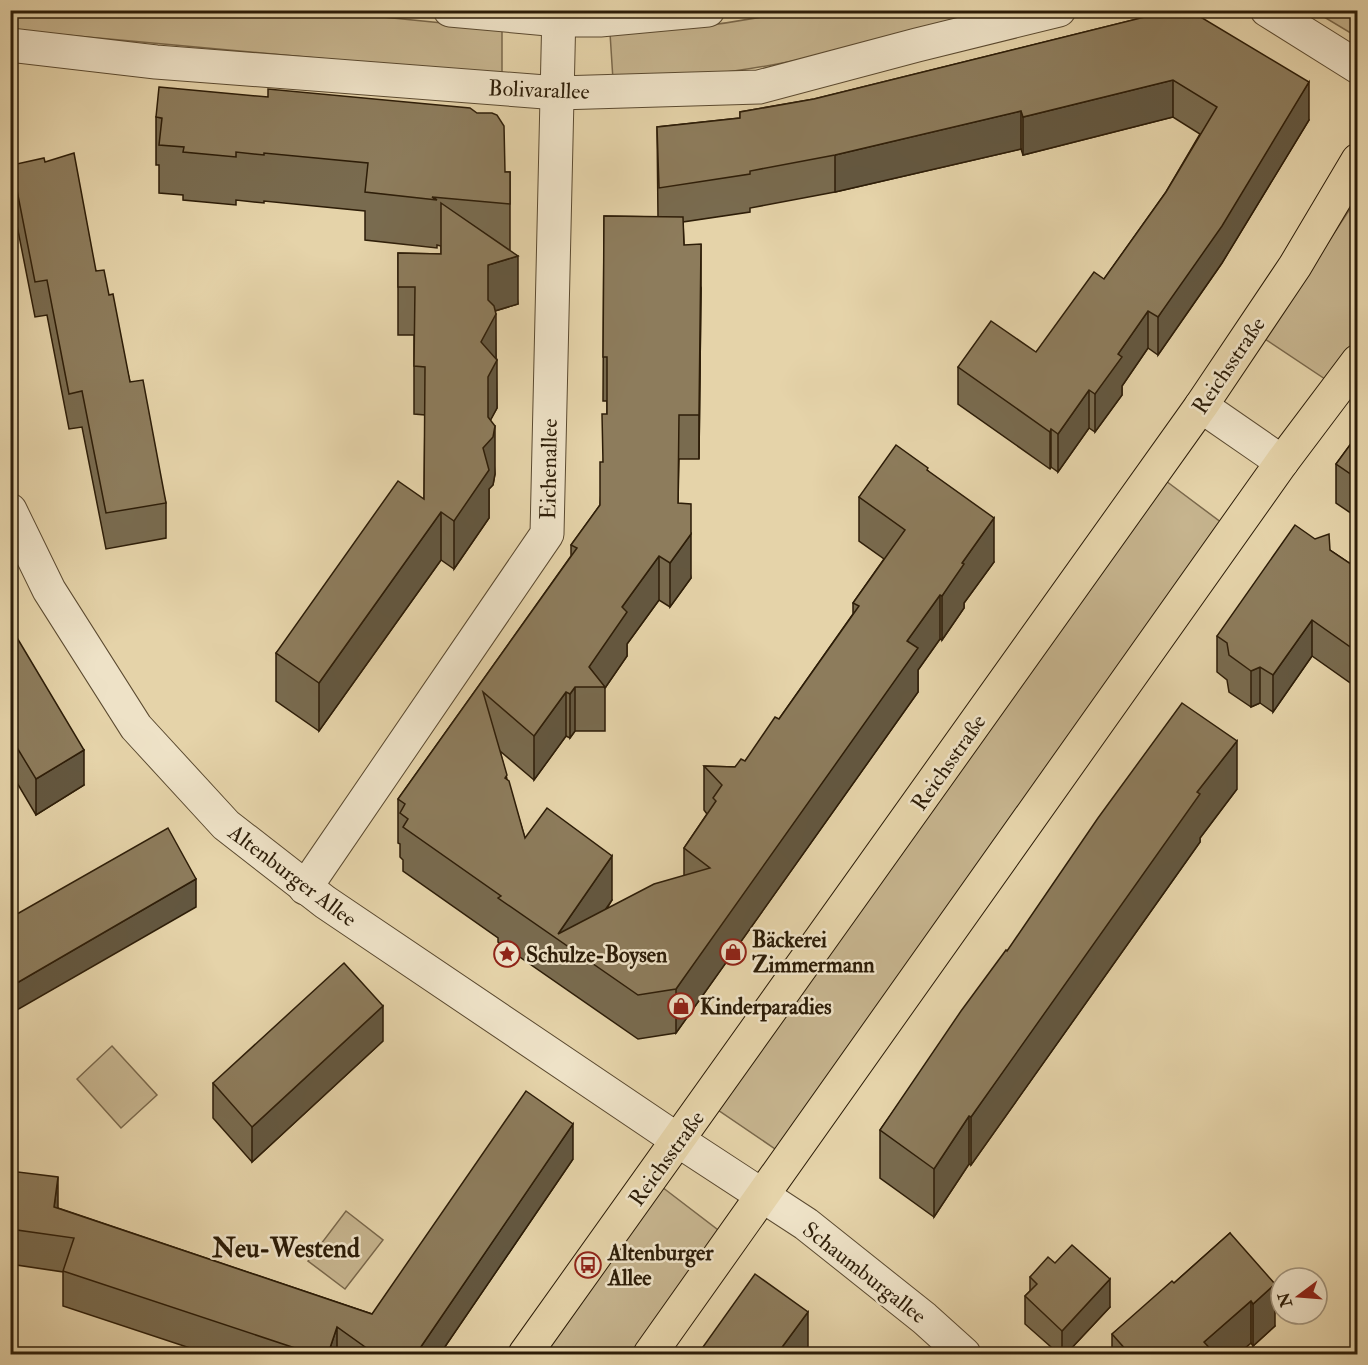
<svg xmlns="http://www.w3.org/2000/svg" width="1368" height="1365" font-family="'IM FELL Double Pica',serif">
<rect width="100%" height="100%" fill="#e5d3a9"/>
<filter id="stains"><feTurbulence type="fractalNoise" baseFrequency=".00333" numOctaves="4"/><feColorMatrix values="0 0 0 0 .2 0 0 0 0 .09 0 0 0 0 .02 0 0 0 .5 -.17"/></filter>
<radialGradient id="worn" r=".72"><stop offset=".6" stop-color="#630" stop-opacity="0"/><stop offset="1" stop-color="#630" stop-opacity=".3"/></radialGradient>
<!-- green -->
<g fill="#c6b48e" stroke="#7a684b" stroke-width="1.5">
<polygon points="313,10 502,29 502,75 11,30 10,11"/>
<path d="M792,11H994C901,34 806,64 709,74C678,77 645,78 613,80L610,33C672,31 732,24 792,11Z"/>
<polygon points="1314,11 1357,11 1357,35 1354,35"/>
<polygon points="1357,198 1357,338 1328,381 1265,339"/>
<polygon points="1166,481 1226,526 781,1153 718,1110"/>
<polygon points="112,1046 157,1095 121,1128 77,1079"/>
<polygon points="662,1187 722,1233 635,1354 543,1354"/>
<polygon points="346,1211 383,1240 345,1289 308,1261"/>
</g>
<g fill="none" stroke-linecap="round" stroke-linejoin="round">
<!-- minor casing -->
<g stroke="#5b4a30" stroke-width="35">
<g id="minor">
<polyline points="450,10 559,20 600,20 708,10"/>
<polyline points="1267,10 1358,67"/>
<polyline points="10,45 156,62 558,93 759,87 917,45 1059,10"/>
<polyline points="1201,406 1282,462"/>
<polyline points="10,510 49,590 136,727 226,825 325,902 679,1141 806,1224 924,1318 964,1354"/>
<polyline points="305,888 547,534 559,10"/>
</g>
</g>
<!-- major casing -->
<g stroke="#2d1d08" stroke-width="35">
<g id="major">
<polyline points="525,1354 1201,406 1295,266 1358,160"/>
<polyline points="650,1354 1282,462 1358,361"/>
</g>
</g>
<!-- minor -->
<use href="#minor" stroke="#eee2c7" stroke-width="33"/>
<!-- major -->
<use href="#major" stroke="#e5d3a9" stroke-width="33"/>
</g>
<!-- wall -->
<g fill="#796b4f" stroke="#2d1d08" stroke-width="1.5">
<polygon points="1173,10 1309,120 1222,263 1158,355 1148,348 1122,386 1122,395 1095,432 1089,428 1058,472 1051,467 1050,469 958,404 958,367 1036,352 1104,279 1166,192 1200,134 1173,117 1023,155 1021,149 835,192 750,208 750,212 683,222 684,245 701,288 699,459 679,459 678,503 691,578 670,607 659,600 627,644 627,656 605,688 605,731 575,731 570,738 566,736 534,780 500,751 507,779 525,838 612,900 606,910 684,876 684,848 707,814 704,810 704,766 735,767 745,761 779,719 853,614 853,603 884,559 859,541 859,497 928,471 994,562 964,603 964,608 942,640 940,639 918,670 918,692 676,1033 638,1039 498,942 498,938 403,871 403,860 400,857 400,844 398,843 398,799 571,556 571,545 600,505 607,414 607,401 603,401 604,216 658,217 657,127 740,118 740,112 814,99"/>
<polygon points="156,117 505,172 510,172 510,251 518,304 495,311 497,408 490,420 495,474 493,485 489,489 489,518 454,569 441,560 319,731 276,701 276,653 424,499 425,415 414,414 414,335 398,335 398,253 441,254 441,246 437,245 437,248 365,240 365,211 264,201 264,203 236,200 236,205 183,200 183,195 159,193 159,165 156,165"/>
<polygon points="45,162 96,271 109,295 130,382 166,503 166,538 106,549 82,427 69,429 47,315 35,317 12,200 12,165"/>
<polygon points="1358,434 1358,518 1336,503 1336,464"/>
<polygon points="1330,550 1358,569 1358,714 1353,685 1312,656 1273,712 1260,703 1251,707 1229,692 1227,680 1217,672 1217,636"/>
<polygon points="10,626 84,785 36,815 10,771"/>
<polygon points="1358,722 1358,763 1355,762 1355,725"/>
<polygon points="1237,789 1200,838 1200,842 971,1165 969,1164 934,1217 880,1178 880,1130 1007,951"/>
<polygon points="383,1041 252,1162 213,1118 213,1083"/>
<polygon points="573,1159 440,1354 208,1354 63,1306 63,1272 10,1264 10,1171 58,1208 372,1314"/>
<polygon points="1230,1233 1275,1326 1253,1346 1251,1343 1238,1354 1112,1354 1112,1334 1174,1283"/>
<polygon points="1055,1263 1110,1307 1066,1354 1059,1354 1025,1324 1025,1296 1030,1291 1030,1277"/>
</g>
<!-- shaded-wall -->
<g fill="#635740" stroke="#2d1d08" stroke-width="1.5">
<polygon points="1173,80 1173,117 1023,155 1023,117"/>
<polygon points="1309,82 1309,120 1222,263 1158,355 1158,317"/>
<polygon points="1021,111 1021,149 835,192 835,155"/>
<polygon points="701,244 701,288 699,459 699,415"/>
<polygon points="518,256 518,304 488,313 496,314 496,361 497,360 497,408 488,425 495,426 495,474 493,485 489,489 489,518 454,569 454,521 483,448 481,342 488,265"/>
<polygon points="1148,311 1148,348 1122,386 1122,395 1095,432 1095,394 1118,354"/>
<polygon points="1089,390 1089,428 1058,472 1058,434"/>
<polygon points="1051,429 1051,467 1050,469 1050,432"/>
<polygon points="441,512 441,560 319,731 319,683"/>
<polygon points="994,518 994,562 964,603 964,608 942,640 942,596 962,563"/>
<polygon points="691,534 691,578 670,607 670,563"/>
<polygon points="659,556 659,600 627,644 627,656 605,688 589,667 622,607"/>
<polygon points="940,595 940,639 918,670 918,692 676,1033 676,989 907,641"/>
<polygon points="1312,620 1312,656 1273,712 1273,675"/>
<polygon points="1260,667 1260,703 1251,707 1251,671"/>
<polygon points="575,687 575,731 570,738 570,694"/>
<polygon points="566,692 566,736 534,780 534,736"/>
<polygon points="1237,741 1237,789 1200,838 1200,842 971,1165 971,1117 1197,792"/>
<polygon points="84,750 84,785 36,815 36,779"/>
<polygon points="612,856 612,900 576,952 558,934"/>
<polygon points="196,879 196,907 10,1014 10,987"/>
<polygon points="383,1006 383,1041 252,1162 252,1127"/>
<polygon points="969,1116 969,1164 934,1217 934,1169"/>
<polygon points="573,1124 573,1159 440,1354 416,1354"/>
<polygon points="58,1177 58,1212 54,1207"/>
<polygon points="1110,1279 1110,1307 1066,1354 1062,1354 1062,1331"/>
<polygon points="1275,1284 1275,1326 1253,1346 1253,1304"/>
<polygon points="1251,1301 1251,1343 1238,1354 1204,1354 1204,1342"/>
<polygon points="808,1312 808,1354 777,1354"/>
<polygon points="337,1327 337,1354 328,1354"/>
</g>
<!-- building -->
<g fill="#8d7c5c" stroke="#2d1d08" stroke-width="1.5">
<polygon points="1173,10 1189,10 1309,82 1222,226 1158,317 1148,311 1118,354 1122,357 1095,394 1089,390 1058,434 1051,429 1050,432 958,367 991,321 1036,352 1094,272 1104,279 1166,192 1217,107 1173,80 1023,117 1021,111 835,155 750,171 750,174 659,188 657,127 740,118 740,112 814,99"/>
<polygon points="159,87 268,97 268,89 470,108 477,113 492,113 497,115 504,126 505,172 510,172 510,204 432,197 437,200 365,192 368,163 264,153 264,155 236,152 236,157 183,152 184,147 159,145 162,118 156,117"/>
<polygon points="74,153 96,271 104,270 109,295 113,294 130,382 143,380 166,503 106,513 82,391 69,394 47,280 35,282 12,165 44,158 45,162"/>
<polygon points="441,203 518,256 488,265 488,300 494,306 496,314 481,342 497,360 488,377 488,417 495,426 493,437 483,448 489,470 454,521 441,512 319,683 276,653 398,481 424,499 425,367 414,366 415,287 398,287 398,253 441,254"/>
<polygon points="604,216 683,217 684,245 701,244 699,415 679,415 678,503 691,504 691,534 670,563 659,556 622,607 627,612 589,667 605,687 575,687 570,694 566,692 534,736 483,692 507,775 505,778 509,781 525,838 547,808 612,856 558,934 654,884 710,868 684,848 716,801 713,798 722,785 704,766 735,767 741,759 745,761 775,717 779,719 859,606 853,603 905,530 859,497 896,445 928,468 927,470 994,518 962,563 964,564 942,596 940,595 907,641 918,648 676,989 638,995 498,898 501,896 403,827 408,819 400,813 405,804 398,799 577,548 571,545 600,505 600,462 603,462 602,414 607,414 607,357 603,357"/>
<polygon points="1358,434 1358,479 1336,464"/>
<polygon points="1295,525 1315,539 1329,534 1330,550 1358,569 1358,678 1353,649 1312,620 1273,675 1260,667 1251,671 1229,655 1227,643 1217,636"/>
<polygon points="10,626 84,750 36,779 10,736"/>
<polygon points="1182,703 1237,741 1197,792 1200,794 971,1117 969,1116 934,1169 880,1130 961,1011 1006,950 1007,951 1098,818"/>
<polygon points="168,828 196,879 10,987 10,918"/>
<polygon points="344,963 383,1006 252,1127 213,1083"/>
<polygon points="526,1091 573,1124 416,1354 375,1354 337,1327 328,1354 313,1354 63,1271 74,1238 10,1229 10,1171 58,1177 54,1207 372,1314"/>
<polygon points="1230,1233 1275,1284 1253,1304 1251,1301 1204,1342 1215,1354 1124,1354 1127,1351 1112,1334 1172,1281 1174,1283"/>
<polygon points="1072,1245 1110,1279 1062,1331 1025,1296 1037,1284 1030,1277 1048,1257 1055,1263"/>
<polygon points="755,1274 808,1312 777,1354 698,1354"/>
</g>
<!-- icons -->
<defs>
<g id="shop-ring" transform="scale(1.35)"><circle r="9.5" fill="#eee2c7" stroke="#8f2418" stroke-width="1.5"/><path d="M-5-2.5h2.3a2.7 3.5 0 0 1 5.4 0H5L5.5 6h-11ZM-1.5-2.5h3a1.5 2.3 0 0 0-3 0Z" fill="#8f2418"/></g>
<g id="sight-ring" transform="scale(1.35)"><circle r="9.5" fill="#eee2c7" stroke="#8f2418" stroke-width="1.5"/><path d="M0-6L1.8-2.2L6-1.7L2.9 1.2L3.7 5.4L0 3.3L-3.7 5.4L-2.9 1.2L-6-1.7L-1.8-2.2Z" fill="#8f2418"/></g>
<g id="bus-ring" transform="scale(1.35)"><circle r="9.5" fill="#eee2c7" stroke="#8f2418" stroke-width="1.5"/><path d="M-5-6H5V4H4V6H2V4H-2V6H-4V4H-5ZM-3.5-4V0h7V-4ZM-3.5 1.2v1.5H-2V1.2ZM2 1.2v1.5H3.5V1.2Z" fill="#8f2418"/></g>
</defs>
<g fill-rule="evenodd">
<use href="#shop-ring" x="733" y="952"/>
<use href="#sight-ring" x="507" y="954"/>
<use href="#shop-ring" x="681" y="1006"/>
<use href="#bus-ring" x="588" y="1265"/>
</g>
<g text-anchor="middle" stroke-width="5" stroke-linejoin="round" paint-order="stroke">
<!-- street labels -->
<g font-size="22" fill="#2d1d08" stroke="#eee2c7">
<text transform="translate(539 89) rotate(2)" y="8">Bolivarallee</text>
<text transform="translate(1228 365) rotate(-56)" y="8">Reichsstraße</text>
<text transform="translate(548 469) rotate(-89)" y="8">Eichenallee</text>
<text transform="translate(948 762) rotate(-55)" y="8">Reichsstraße</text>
<text transform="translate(293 875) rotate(37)" y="8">Altenburger Allee</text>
<text transform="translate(666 1158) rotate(-54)" y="8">Reichsstraße</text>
<text transform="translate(865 1272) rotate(38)" y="8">Schaumburgallee</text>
</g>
<!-- poi labels -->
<g font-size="22" font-weight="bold" fill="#2d1d08" stroke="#eee2c7" text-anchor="start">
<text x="752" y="947">Bäckerei<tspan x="752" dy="25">Zimmermann</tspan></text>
<text x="526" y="962">Schulze-Boysen</text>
<text x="700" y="1014">Kinderparadies</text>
<text x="608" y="1260">Altenburger<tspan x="608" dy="25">Allee</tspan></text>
</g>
<!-- quarter labels -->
<g font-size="26" font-weight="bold" fill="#2d1d08" stroke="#eee2c7">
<text x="286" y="1257">Neu-Westend</text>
</g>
</g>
<!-- margin -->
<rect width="1368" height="1365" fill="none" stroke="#e5d3a9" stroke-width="36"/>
<rect x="12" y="12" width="1344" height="1341" fill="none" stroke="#2d1d08" stroke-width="3"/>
<rect x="18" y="18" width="1332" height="1329" fill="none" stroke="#2d1d08" stroke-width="1.5"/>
<!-- north arrow -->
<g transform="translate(1299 1296) rotate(254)"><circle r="28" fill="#eee2c7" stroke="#a1937b" stroke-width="1.5"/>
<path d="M0-4.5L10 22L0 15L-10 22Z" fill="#8f2418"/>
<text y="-9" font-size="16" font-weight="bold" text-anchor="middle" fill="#2d1d08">N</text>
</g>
<rect width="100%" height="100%" filter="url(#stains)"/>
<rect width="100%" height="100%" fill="url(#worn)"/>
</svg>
